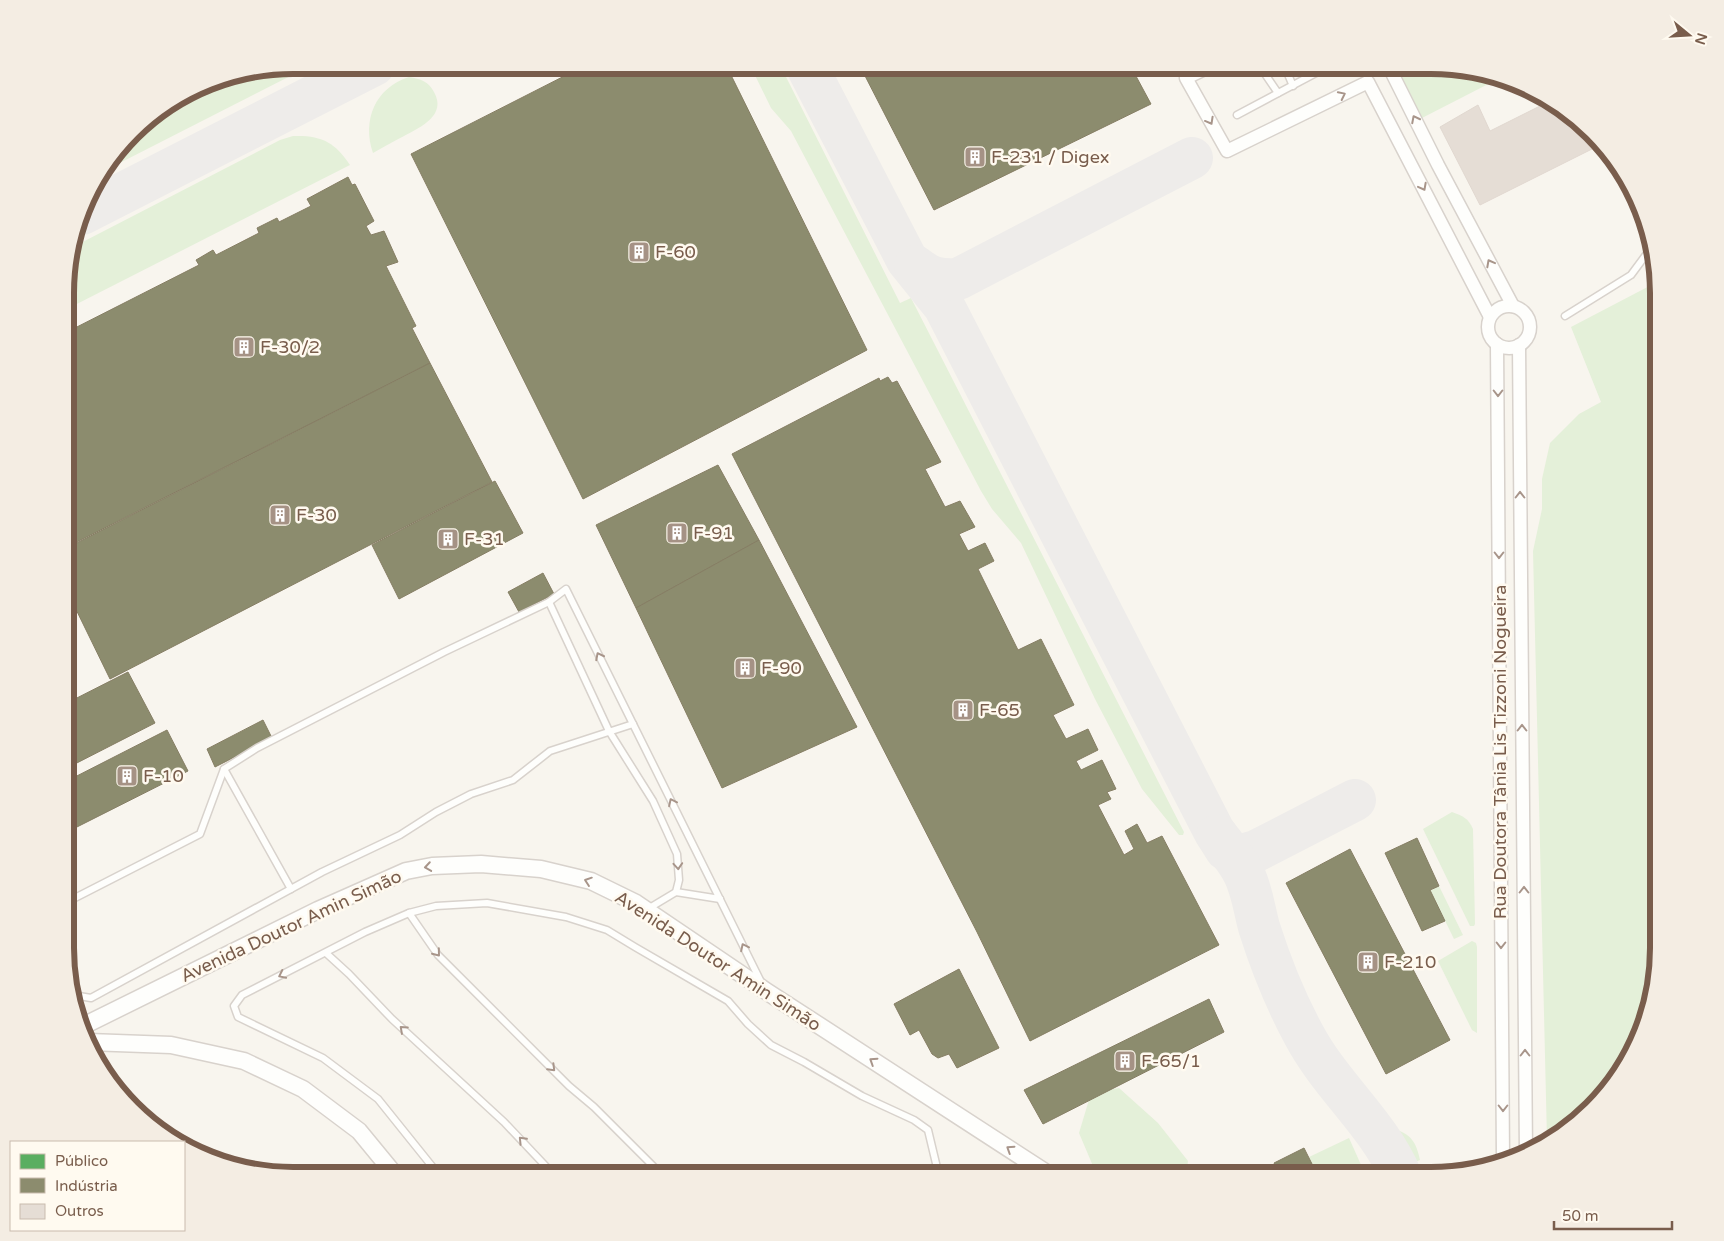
<svg xmlns="http://www.w3.org/2000/svg" width="1724" height="1241" font-family="'Varela Round',sans-serif">
<rect width="100%" height="100%" fill="#f8f5ee"/>
<!-- green -->
<g fill="#e4f0d9">
<polygon points="292,65 312,65 104,171 142,122 206,82"/>
<polygon points="750,65 780,65 900,303 911,298 1184,832 1183,835 1179,835 1142,789 1095,699 1021,543 992,509 981,491 791,131 771,108"/>
<polygon points="1395,65 1446,65 1500,78 1422,118"/>
<path d="M409,77C421,79 428,81 434,92C447,115 421,127 404,136C393,142 383,147 373,153C362,120 375,88 409,77Z"/>
<path d="M293,136C321,135 335,142 350,165L67,309V263L71,248L280,140Z"/>
<polygon points="1659,281 1659,963 1642,1035 1612,1087 1547,1140 1533,551 1542,509 1542,479 1550,443 1579,414 1601,402 1571,327"/>
<path d="M1452,812C1463,816 1468,818 1473,829L1475,924L1474,926H1470L1423,829Z"/>
<polygon points="1439,886 1463,935 1454,939 1430,890"/>
<polygon points="1472,941 1476,943 1477,947 1477,1033 1472,1030 1438,961"/>
<polygon points="1119,1088 1158,1123 1188,1161 1186,1176 1091,1176 1093,1166 1079,1133 1091,1093"/>
<path d="M1394,1129C1411,1134 1416,1142 1420,1160L1413,1163L1410,1161Z"/>
<polygon points="1349,1138 1366,1176 1316,1176 1309,1157"/>
</g>
<!-- public -->
<polygon fill="#5aae61" stroke="#63965b" points="1162,65 1185,65 1167,75"/>
<!-- industry -->
<g fill="#8c8c6e" stroke="#867e64">
<polygon points="586,65 726,65 867,350 583,499 411,154"/>
<polygon points="871,65 1130,65 1151,104 934,210 862,70"/>
<polygon points="348,177 352,185 355,184 374,221 366,226 371,235 384,231 398,262 386,266 416,326 412,328 430,363 67,547 67,332 199,265 196,260 213,250 216,255 259,233 257,228 277,218 279,222 311,206 307,199"/>
<polygon points="430,363 492,482 110,679 67,591 67,548"/>
<polygon points="888,377 892,383 897,381 941,462 925,469 945,507 960,501 975,527 959,534 968,551 985,543 994,561 978,569 1018,650 1041,639 1074,705 1053,715 1066,739 1088,729 1098,750 1076,761 1081,770 1102,760 1116,789 1107,792 1111,799 1098,805 1124,855 1134,849 1125,831 1137,824 1147,843 1162,836 1219,945 1030,1041 977,932 732,454 879,378 880,381"/>
<polygon points="718,465 759,540 636,608 596,525"/>
<polygon points="495,481 523,533 399,599 372,545"/>
<polygon points="759,540 857,727 722,788 636,608"/>
<polygon points="543,573 554,594 519,612 508,592"/>
<polygon points="128,672 155,723 67,768 67,703"/>
<polygon points="263,720 272,738 215,767 207,749"/>
<polygon points="167,730 188,771 67,832 67,781"/>
<polygon points="1417,838 1439,886 1430,890 1445,921 1422,931 1385,853"/>
<polygon points="1350,849 1450,1040 1386,1074 1286,883"/>
<polygon points="959,969 999,1048 957,1068 949,1054 938,1058 932,1054 919,1030 910,1035 894,1004"/>
<polygon points="1209,999 1224,1032 1043,1124 1024,1090"/>
<polygon points="1304,1148 1318,1176 1280,1176 1274,1163"/>
</g>
<g fill="none" stroke-linecap="round" stroke-linejoin="round">
<!-- taxiway -->
<g stroke="#eeecea" stroke-width="42">
<polyline points="806,65 907,260 944,306 1214,831 1226,850 1235,855 1245,854 1256,851 1355,800"/>
<polyline points="82,214 374,65"/>
<path d="M915,266C930,278 939,280 958,279L1192,158"/>
<path d="M1217,835C1226,847 1236,859 1243,872C1252,889 1254,909 1259,927C1271,965 1285,1000 1304,1035C1331,1086 1378,1123 1401,1176"/>
</g>
</g>
<!-- building -->
<polygon fill="#e5ddd5" stroke="#e1d8d0" points="1550,101 1570,112 1598,146 1480,205 1440,127 1478,105 1490,131"/>
<g fill="none" stroke-linecap="round" stroke-linejoin="round">
<!-- service casing -->
<g stroke="#d8d2cc" stroke-width="9">
<g id="service">
<polyline points="1249,65 1263,71 1278,93"/>
<polyline points="1284,65 1293,86"/>
<polyline points="1237,115 1331,65"/>
<polyline points="1565,316 1631,275 1651,248"/>
<polyline points="549,602 609,731 653,801 677,854 679,880 676,892 646,910"/>
<polyline points="224,769 291,889"/>
<polyline points="676,892 720,899"/>
<polyline points="67,902 200,834 224,769 257,748 444,652 549,602 566,589 762,984"/>
<polyline points="409,913 438,955 569,1086 594,1107 663,1176"/>
<polyline points="326,953 349,974 392,1019 504,1122 555,1176"/>
<polyline points="72,993 73,995 91,998 322,872 400,835 436,812 471,794 513,780 550,751 633,724"/>
<polyline points="438,1176 435,1170 378,1099 323,1058 238,1017 234,1006 242,995 365,932 409,913 436,906 487,903 566,917 607,930 635,947 728,1001 748,1024 771,1045 804,1062 862,1096 914,1120 928,1130 939,1176"/>
</g>
</g>
<!-- minor casing -->
<g stroke="#d8d2cc" stroke-width="15">
<g id="minor">
<polyline points="1213,65 1186,78 1227,151 1368,82 1490,317"/>
<polyline points="1388,65 1438,165 1513,306"/>
<circle cx="1509" cy="327" r="21"/>
<polyline points="1497,344 1503,1159"/>
<polyline points="1519,345 1526,1154"/>
</g>
</g>
<!-- tertiary casing -->
<g stroke="#d8d2cc" stroke-width="19">
<g id="tertiary">
<polyline points="83,1026 318,910 406,871 432,866 481,864 541,869 591,881 636,903 766,991 1051,1176"/>
<polyline points="89,1042 171,1045 244,1061 303,1089 359,1131 396,1176"/>
</g>
</g>
<!-- service -->
<use href="#service" stroke="#fefefc" stroke-width="6"/>
<!-- minor -->
<use href="#minor" stroke="#fefefc" stroke-width="12"/>
<!-- tertiary -->
<use href="#tertiary" stroke="#fefefc" stroke-width="16"/>
</g>
<!-- one-way arrows -->
<defs><path id="oneway-chevron" d="M-2-3.5L2.5 0L-2 3.5" fill="none" stroke-width="1.6" stroke-linecap="round" stroke-linejoin="round" transform="scale(1.25)"/></defs>
<g stroke="#a8958a">
<use href="#oneway-chevron" transform="translate(1342 95) rotate(-26)"/>
<use href="#oneway-chevron" transform="translate(1415 119) rotate(-117)"/>
<use href="#oneway-chevron" transform="translate(1210 121) rotate(61)"/>
<use href="#oneway-chevron" transform="translate(1423 187) rotate(62)"/>
<use href="#oneway-chevron" transform="translate(1490 263) rotate(-118)"/>
<use href="#oneway-chevron" transform="translate(1498 393) rotate(90)"/>
<use href="#oneway-chevron" transform="translate(1520 495) rotate(-90)"/>
<use href="#oneway-chevron" transform="translate(1499 555) rotate(90)"/>
<use href="#oneway-chevron" transform="translate(599 656) rotate(-117)"/>
<use href="#oneway-chevron" transform="translate(1522 728) rotate(-90)"/>
<use href="#oneway-chevron" transform="translate(672 802) rotate(-116)"/>
<use href="#oneway-chevron" transform="translate(678 866) rotate(86)"/>
<use href="#oneway-chevron" transform="translate(428 867) rotate(171)"/>
<use href="#oneway-chevron" transform="translate(588 881) rotate(-161)"/>
<use href="#oneway-chevron" transform="translate(1524 890) rotate(-90)"/>
<use href="#oneway-chevron" transform="translate(1501 945) rotate(90)"/>
<use href="#oneway-chevron" transform="translate(744 947) rotate(-116)"/>
<use href="#oneway-chevron" transform="translate(437 953) rotate(51)"/>
<use href="#oneway-chevron" transform="translate(282 975) rotate(154)"/>
<use href="#oneway-chevron" transform="translate(403 1029) rotate(-138)"/>
<use href="#oneway-chevron" transform="translate(1525 1053) rotate(-90)"/>
<use href="#oneway-chevron" transform="translate(873 1061) rotate(-147)"/>
<use href="#oneway-chevron" transform="translate(552 1068) rotate(45)"/>
<use href="#oneway-chevron" transform="translate(1503 1108) rotate(90)"/>
<use href="#oneway-chevron" transform="translate(522 1140) rotate(-134)"/>
<use href="#oneway-chevron" transform="translate(1010 1149) rotate(-147)"/>
</g>
<!-- icons -->
<defs>
<g id="building-square" transform="scale(1.125)"><rect x="-9" y="-9" width="18" height="18" rx="4" fill="#a59285" stroke="#fffaf0"/><path d="M-4-6H4V6H1V3H-1V6H-4ZM-2.5-4.3h1.7v1.8h-1.7ZM.8-4.3h1.7v1.8H.8ZM-2.5-1h1.7V.8h-1.7ZM.8-1h1.7V.8H.8Z" fill="#fff"/></g>
</defs>
<g fill-rule="evenodd">
<use href="#building-square" x="975" y="157"/>
<use href="#building-square" x="639" y="252"/>
<use href="#building-square" x="244" y="347"/>
<use href="#building-square" x="280" y="515"/>
<use href="#building-square" x="677" y="533"/>
<use href="#building-square" x="448" y="539"/>
<use href="#building-square" x="745" y="668"/>
<use href="#building-square" x="963" y="710"/>
<use href="#building-square" x="127" y="776"/>
<use href="#building-square" x="1368" y="962"/>
<use href="#building-square" x="1125" y="1061"/>
</g>
<g text-anchor="middle" stroke-width="5" stroke-linejoin="round" paint-order="stroke">
<!-- poi labels -->
<g font-size="18" fill="#795d4c" stroke="#fffaf0" text-anchor="start">
<text x="991" y="163">F-231 / Digex</text>
<text x="655" y="258">F-60</text>
<text x="260" y="353">F-30/2</text>
<text x="296" y="521">F-30</text>
<text x="693" y="539">F-91</text>
<text x="464" y="545">F-31</text>
<text x="761" y="674">F-90</text>
<text x="979" y="716">F-65</text>
<text x="143" y="782">F-10</text>
<text x="1384" y="968">F-210</text>
<text x="1141" y="1067">F-65/1</text>
</g>
<!-- street labels -->
<g font-size="18" fill="#795d4c" stroke="#fffaf0">
<text transform="translate(1500 752) rotate(-90)" y="6">Rua Doutora Tânia Lis Tizzoni Nogueira</text>
<text transform="translate(291 926) rotate(-25)" y="6">Avenida Doutor Amin Simão</text>
<text transform="translate(718 961) rotate(33)" y="6">Avenida Doutor Amin Simão</text>
</g>
</g>
<!-- crop -->
<path d="M0 0H1724V1241H0ZM293 74H1431A219 219 0 0 1 1650 293V948A219 219 0 0 1 1431 1167H293A219 219 0 0 1 74 948V293A219 219 0 0 1 293 74Z" fill="#f4ede3" fill-rule="evenodd"/>
<path fill="none" stroke="#795d4c" stroke-width="6" d="M293 74H1431A219 219 0 0 1 1650 293V948A219 219 0 0 1 1431 1167H293A219 219 0 0 1 74 948V293A219 219 0 0 1 293 74Z"/>
<!-- legend -->
<rect x="10" y="1141" width="175" height="90" fill="#fffaf0" stroke="#c9bbae"/>
<rect x="20" y="1154" width="25" height="15" fill="#5aae61" stroke="#c9bbae"/>
<text x="55" y="1166" font-size="15" fill="#795d4c">Público</text>
<rect x="20" y="1178" width="25" height="15" fill="#8c8c6e" stroke="#c9bbae"/>
<text x="55" y="1191" font-size="15" fill="#795d4c">Indústria</text>
<rect x="20" y="1204" width="25" height="15" fill="#e5ddd5" stroke="#c9bbae"/>
<text x="55" y="1216" font-size="15" fill="#795d4c">Outros</text>
<!-- north arrow -->
<g transform="translate(1689 35) rotate(108)" stroke="#fffaf0" stroke-width="4" paint-order="stroke">
<path d="M0-4L9 19L0 12L-9 19Z" fill="#795d4c"/>
<text y="-8" font-size="14" font-weight="bold" text-anchor="middle" fill="#795d4c">N</text>
</g>
<!-- scale -->
<path d="M1554 1221v8h118v-8" fill="none" stroke="#795d4c" stroke-width="2.5"/>
<text x="1562" y="1221" font-size="15" fill="#795d4c" stroke="#fffaf0" stroke-width="4" paint-order="stroke">50 m</text>
</svg>
